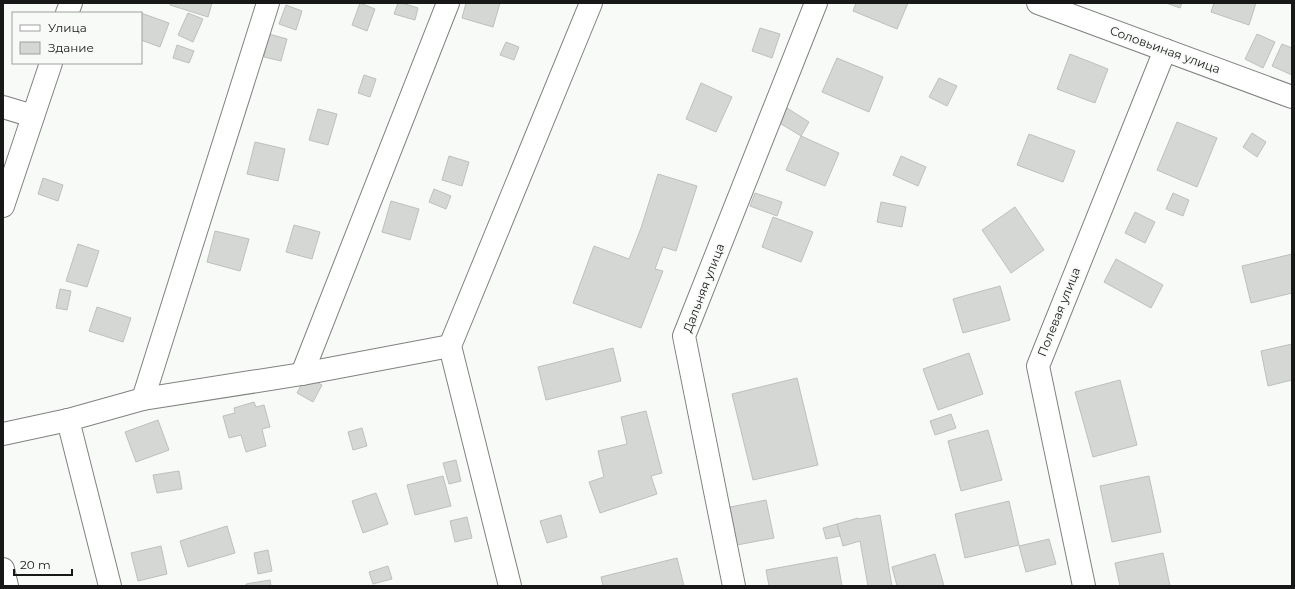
<svg xmlns="http://www.w3.org/2000/svg" width="1295" height="589" font-family="Montserrat,sans-serif">
<rect width="100%" height="100%" fill="#f8faf8"/>
<!-- building -->
<g fill="#d4d7d4" stroke="#bdc0bd">
<polygon points="170,3 212,3 208,17 170,5"/>
<polygon points="360,3 375,9 367,31 352,25"/>
<polygon points="398,3 402,3 418,8 415,20 394,14"/>
<polygon points="466,3 500,3 493,27 462,18"/>
<polygon points="856,3 908,3 897,29 853,11"/>
<polygon points="1166,3 1182,3 1180,8"/>
<polygon points="1214,3 1256,3 1249,25 1211,12"/>
<polygon points="286,5 302,11 296,30 279,24"/>
<polygon points="141,13 169,23 160,47 141,40"/>
<polygon points="188,13 203,19 193,42 178,35"/>
<polygon points="760,28 780,34 772,58 752,51"/>
<polygon points="269,34 287,39 281,61 264,57"/>
<polygon points="1257,34 1275,42 1263,68 1245,59"/>
<polygon points="506,42 519,47 514,60 500,55"/>
<polygon points="1282,44 1292,48 1292,75 1272,66"/>
<polygon points="177,45 194,51 189,63 173,58"/>
<polygon points="1070,54 1108,69 1095,103 1057,89"/>
<polygon points="837,58 883,77 869,112 822,92"/>
<polygon points="364,75 376,79 370,97 358,93"/>
<polygon points="939,78 957,86 947,106 929,97"/>
<polygon points="701,83 732,97 716,132 686,119"/>
<polygon points="787,108 809,122 801,136 778,122"/>
<polygon points="318,109 337,114 328,145 309,140"/>
<polygon points="1177,122 1217,138 1197,187 1157,170"/>
<polygon points="1252,133 1266,142 1257,157 1243,147"/>
<polygon points="1029,134 1075,151 1063,182 1017,165"/>
<polygon points="801,136 839,153 825,186 786,170"/>
<polygon points="255,142 285,149 278,181 247,174"/>
<polygon points="449,156 469,162 462,186 442,180"/>
<polygon points="901,156 926,167 918,186 893,175"/>
<polygon points="658,174 697,186 676,251 663,247 655,269 663,271 641,328 573,303 594,246 629,259 641,228"/>
<polygon points="43,178 63,185 58,201 38,194"/>
<polygon points="434,189 451,196 446,209 429,202"/>
<polygon points="755,193 782,202 777,216 750,206"/>
<polygon points="1173,193 1189,200 1183,216 1166,209"/>
<polygon points="391,201 419,209 410,240 382,232"/>
<polygon points="881,202 906,207 902,227 877,222"/>
<polygon points="1015,207 1044,250 1011,273 982,230"/>
<polygon points="1135,212 1155,222 1145,243 1125,233"/>
<polygon points="773,217 813,232 801,262 762,247"/>
<polygon points="294,225 320,232 312,259 286,252"/>
<polygon points="215,231 249,239 240,271 207,262"/>
<polygon points="78,244 99,251 87,287 66,281"/>
<polygon points="1292,254 1292,293 1251,303 1242,266"/>
<polygon points="1116,259 1163,285 1151,308 1104,282"/>
<polygon points="1000,286 1010,320 963,333 953,299"/>
<polygon points="60,289 71,291 67,310 56,308"/>
<polygon points="97,307 131,318 123,342 89,331"/>
<polygon points="1292,344 1292,380 1268,386 1261,351"/>
<polygon points="613,348 621,381 546,400 538,367"/>
<polygon points="969,353 983,394 938,410 923,369"/>
<polygon points="306,376 322,385 313,402 297,393"/>
<polygon points="797,378 818,465 753,480 732,394"/>
<polygon points="1120,380 1137,445 1093,457 1075,392"/>
<polygon points="254,402 256,407 264,405 270,427 262,429 266,446 246,452 241,435 229,438 223,416 235,413 234,408"/>
<polygon points="646,411 662,473 651,476 657,494 600,513 589,482 604,477 598,451 627,444 621,417"/>
<polygon points="951,414 956,428 935,435 930,421"/>
<polygon points="158,420 169,450 136,462 125,432"/>
<polygon points="362,428 367,446 353,450 348,432"/>
<polygon points="988,430 1002,480 961,491 948,441"/>
<polygon points="456,460 461,481 449,484 443,463"/>
<polygon points="179,471 182,489 157,493 153,475"/>
<polygon points="443,476 451,506 415,515 407,485"/>
<polygon points="1149,476 1161,532 1112,542 1100,486"/>
<polygon points="376,493 388,524 363,533 352,501"/>
<polygon points="766,500 774,538 737,545 730,507"/>
<polygon points="1009,501 1019,545 965,558 955,514"/>
<polygon points="561,515 567,537 547,543 540,521"/>
<polygon points="880,515 892,586 868,586 860,541 843,546 837,524 858,518 859,519"/>
<polygon points="467,517 472,538 455,542 450,521"/>
<polygon points="837,524 840,536 826,539 823,528"/>
<polygon points="227,526 235,553 188,567 180,541"/>
<polygon points="1049,539 1056,564 1026,572 1019,546"/>
<polygon points="161,546 167,574 138,581 131,553"/>
<polygon points="268,550 272,571 258,574 254,553"/>
<polygon points="1163,553 1170,586 1120,586 1115,563"/>
<polygon points="935,554 944,586 897,586 892,567"/>
<polygon points="837,557 842,586 769,586 766,570"/>
<polygon points="677,558 684,586 603,586 601,577"/>
<polygon points="388,566 392,579 373,584 369,572"/>
<polygon points="270,580 271,586 246,586 246,584"/>
</g>
<g fill="none" stroke-linecap="round" stroke-linejoin="round">
<!-- minor casing -->
<g stroke="#808280" stroke-width="24">
<g id="minor">
<polyline points="1038,3 1292,97"/>
<polyline points="67,13 71,3"/>
<polyline points="3,107 33,116"/>
<polyline points="3,206 51,63"/>
<polyline points="302,374 448,3"/>
<polyline points="143,399 268,3"/>
<polyline points="68,420 110,586"/>
<polyline points="3,434 68,420 143,399 302,374 450,346"/>
<polyline points="3,569 7,586"/>
<polyline points="510,586 450,346 591,3"/>
<polyline points="734,586 684,336 816,3"/>
<polyline points="1084,586 1038,366 1165,50"/>
</g>
</g>
<!-- minor -->
<use href="#minor" stroke="#fff" stroke-width="22"/>
</g>
<g text-anchor="middle" stroke-width="3.5" stroke-linejoin="round" paint-order="stroke">
<!-- street labels -->
<g font-size="12" fill="#171817" stroke="#f8faf8">
<text transform="translate(1165 50) rotate(20)" y="4">Соловьиная улица</text>
<text transform="translate(704 288) rotate(-69)" y="4">Дальняя улица</text>
<text transform="translate(1059 312) rotate(-68)" y="4">Полевая улица</text>
</g>
</g>
<!-- border -->
<rect width="1295" height="589" fill="none" stroke="#171817" stroke-width="8"/>
<!-- legend -->
<rect x="12" y="12" width="130" height="52" fill="#f8faf8" stroke="#9ea09e"/>
<rect x="20" y="25" width="20" height="6" fill="#ffffff" stroke="#9ea09e"/>
<text x="48" y="32" font-size="12" fill="#171817">Улица</text>
<rect x="20" y="42" width="20" height="12" fill="#d4d7d4" stroke="#9ea09e"/>
<text x="48" y="52" font-size="12" fill="#171817">Здание</text>
<!-- scale -->
<path d="M14 569v6h58v-6" fill="none" stroke="#171817" stroke-width="2"/>
<text x="20" y="569" font-size="12" fill="#171817" stroke="#f8faf8" stroke-width="3" paint-order="stroke">20 m</text>
</svg>
